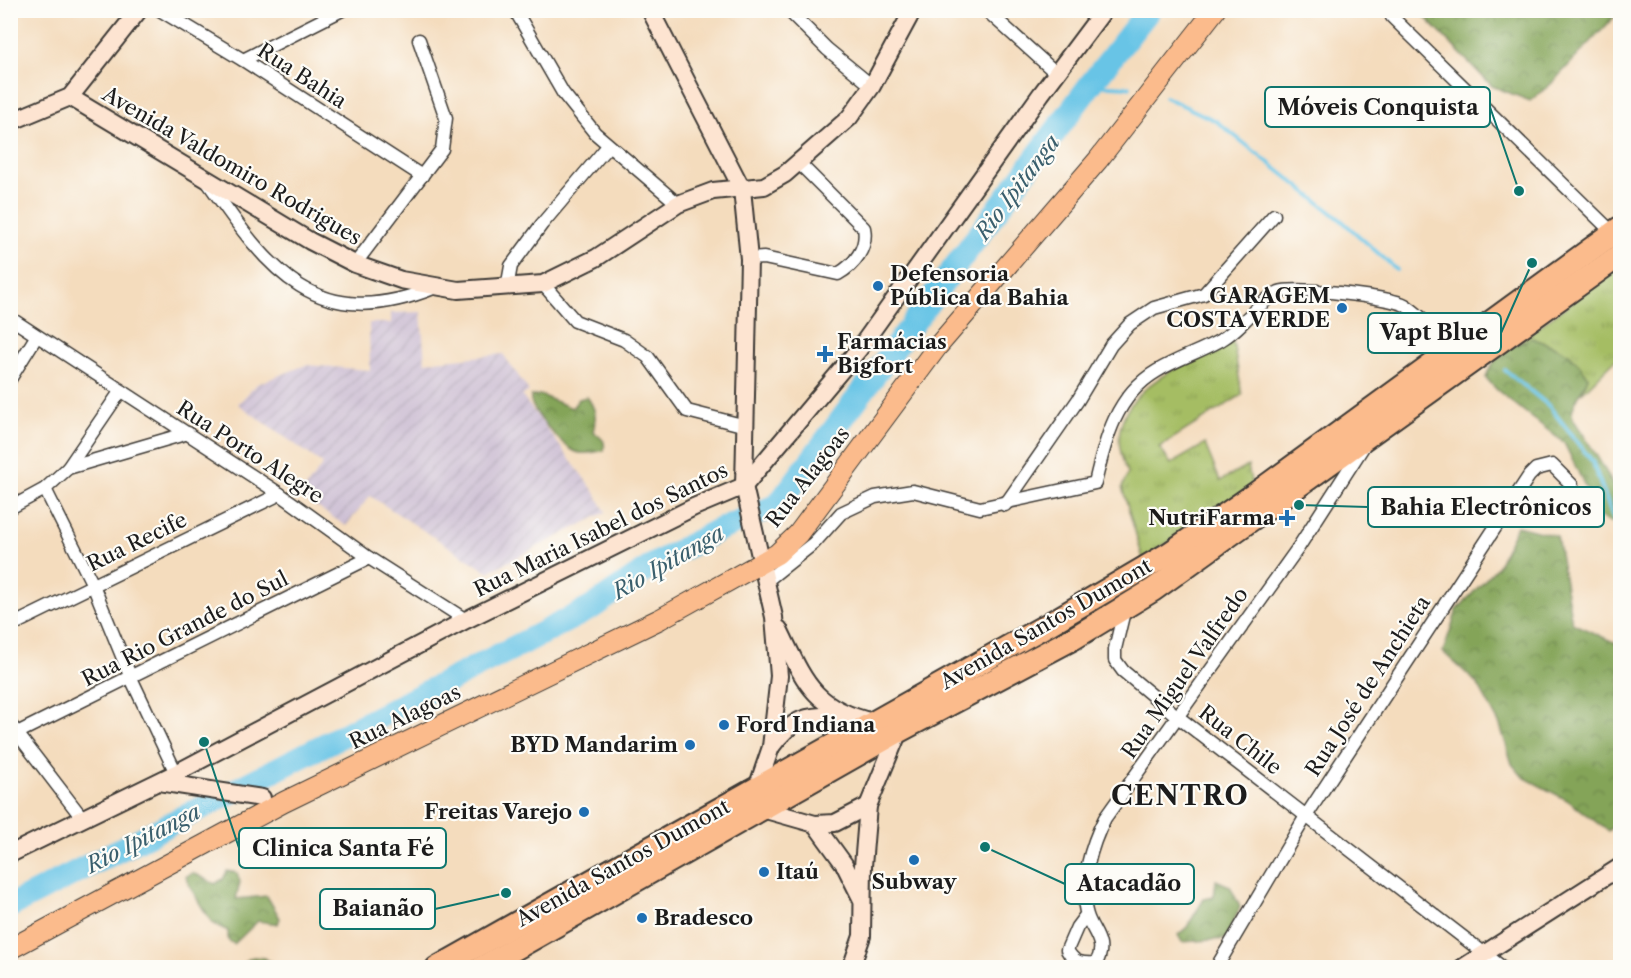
<svg xmlns="http://www.w3.org/2000/svg" width="1631" height="978" font-family="'Libre Caslon Text',serif">
<defs>
<pattern id="industrial-furrows" width="10" height="10" patternUnits="userSpaceOnUse" patternTransform="scale(1.5)"><rect width="10" height="10" fill="#ccbed3"/><path d="M-1 1l2-2M0 10L10 0M9 11l2-2" fill="none" stroke="#afa3b5"/></pattern>
<pattern id="grass-tufts" width="24" height="20" patternUnits="userSpaceOnUse" patternTransform="scale(1.5)"><rect width="24" height="20" fill="#a5bd63"/><path d="M3 7l-1-3M5 7V3M7 7l1-3M15 17l-1-3M17 17v-4M19 17l1-3" fill="none" stroke="#8da255"/></pattern>
<pattern id="forest-crowns" width="20" height="18" patternUnits="userSpaceOnUse" patternTransform="scale(1.5)"><rect width="20" height="18" fill="#84a459"/><path d="M2 6a3 3 0 1 1 6 0M12 15a3 3 0 1 1 6 0" fill="none" stroke="#6b8549"/></pattern>
</defs>
<rect width="100%" height="100%" fill="#fdfcf7"/>
<filter id="ink" filterUnits="userSpaceOnUse"><feTurbulence type="fractalNoise" baseFrequency=".0167" numOctaves="2"/><feDisplacementMap in="SourceGraphic" scale="12" xChannelSelector="R" yChannelSelector="G"/><feConvolveMatrix kernelMatrix="1 2 1 2 8 2 1 2 1" color-interpolation-filters="sRGB"/></filter>
<filter id="wash" filterUnits="userSpaceOnUse"><feTurbulence type="fractalNoise" baseFrequency=".008" numOctaves="4" result="noise"/><feDisplacementMap in="SourceGraphic" scale="24" xChannelSelector="R" yChannelSelector="G"/><feGaussianBlur stdDeviation="1.35" result="paint"/><feColorMatrix in="noise" values="0 0 0 0 0 0 0 0 0 0 0 0 0 0 0 0 0 1.4 0 .05"/><feComposite in="paint" operator="in"/></filter>
<g filter="url(#wash)">
<rect width="100%" height="100%" fill="#f4dcbd"/>
<!-- industrial -->
<polygon fill="url(#industrial-furrows)" points="421,312 425,362 503,354 529,391 522,396 594,491 606,512 488,572 370,496 346,526 300,496 323,464 238,404 257,384 306,365 370,370 369,323 391,323 391,313"/>
<!-- grass -->
<g fill="url(#grass-tufts)" stroke="#606c40" stroke-width="1.5">
<polygon points="1620,266 1620,355 1582,393 1588,377 1517,343"/>
<path d="M1233,341L1242,395L1159,447L1171,464L1205,444L1220,481L1248,466L1252,486L1143,559L1122,487L1128,473C1091,398 1179,365 1233,341Z"/>
</g>
<!-- forest -->
<g fill="url(#forest-crowns)" stroke="#50603a" stroke-width="1.5">
<polygon points="1422,11 1620,10 1620,11 1551,84 1530,101 1492,86 1421,13"/>
<path d="M1532,338C1560,348 1572,351 1588,377C1585,387 1571,405 1572,414C1572,420 1580,428 1583,434C1598,458 1620,488 1620,517L1610,523L1600,517L1564,443L1497,390L1486,378C1490,358 1514,344 1532,338Z"/>
<path d="M540,395L572,408L579,399L587,397C596,409 597,417 593,431C601,439 606,438 604,451C594,451 586,456 576,452C564,448 527,408 531,396Z"/>
<polygon points="1517,526 1557,536 1572,623 1620,645 1620,820 1608,831 1567,800 1523,777 1512,764 1500,725 1477,683 1443,652 1457,610 1497,567"/>
<path d="M227,871L237,873L240,882L236,899L267,896L280,918L278,924L258,921L234,944L228,940V931C223,928 215,926 211,921C206,914 186,882 186,876L193,873L215,884L223,879Z"/>
<polygon points="1216,880 1230,886 1240,907 1226,939 1182,942 1178,935 1187,927 1204,899 1214,897"/>
<polygon points="253,957 264,958 274,964 274,967 242,967 245,961"/>
</g>
<g fill="none" stroke-linecap="round" stroke-linejoin="round">
<!-- stream -->
<g stroke="#68c4e6" stroke-width="4">
<polyline points="1090,85 1130,87"/>
<polyline points="1165,97 1216,121 1341,220 1397,270"/>
<polyline points="1505,370 1549,406 1592,461 1620,536"/>
</g>
<!-- river -->
<polyline stroke="#68c4e6" stroke-width="24" points="10,906 591,608 655,564 716,531 778,505 1090,85 1149,10"/>
</g>
</g>
<g filter="url(#ink)">
<g fill="none" stroke-linecap="round" stroke-linejoin="round">
<!-- street casing -->
<g stroke="#3c3934" stroke-width="15">
<g id="street">
<polyline points="160,10 243,60 422,176"/>
<polyline points="515,10 563,93 595,133 678,204"/>
<polyline points="788,10 827,49 872,86"/>
<polyline points="986,10 1056,73"/>
<polyline points="1397,10 1392,17 1613,233"/>
<polyline points="243,60 342,10"/>
<path d="M207,181C269,270 316,336 436,287"/>
<path d="M749,259L764,258L838,274C854,265 868,248 864,228L799,163"/>
<polyline points="355,264 442,149 446,118 419,40"/>
<polyline points="543,284 575,321 624,340 648,357 687,411 746,426"/>
<polyline points="507,288 511,266 542,224 608,146"/>
<polyline points="10,318 280,494 369,558 466,620"/>
<polyline points="10,379 36,337"/>
<polyline points="68,468 120,392"/>
<polyline points="45,489 93,585 131,678 176,773"/>
<polyline points="1005,505 1078,400 1111,345 1130,324 1154,308 1204,294 1274,215"/>
<polyline points="10,508 45,489 68,468 188,433"/>
<path d="M766,581L814,543L841,513L875,497L913,491L980,508L1095,483C1105,440 1116,395 1157,371C1177,359 1199,352 1219,341C1242,329 1256,303 1279,292C1293,286 1391,297 1405,305C1422,316 1438,334 1453,348"/>
<polyline points="1125,607 1115,649 1115,660 1123,671 1178,717 1503,968"/>
<polyline points="10,626 280,494"/>
<polyline points="10,724 83,819"/>
<polyline points="17,733 369,558"/>
<path d="M1086,915L1077,927L1067,950C1074,963 1082,964 1096,963C1108,943 1092,932 1087,915C1078,887 1092,843 1105,818L1298,548L1363,447"/>
<polyline points="1216,968 1306,816 1529,476 1536,469 1552,465 1572,485"/>
</g>
</g>
<!-- secondary casing -->
<g stroke="#3c3934" stroke-width="20">
<g id="secondary">
<polyline points="650,10 742,189 749,259 744,486 774,617 779,676 771,747 757,788"/>
<polyline points="70,97 310,241 355,264 401,280 458,290 543,284 596,258 678,204 713,191 764,186 785,174 849,118 872,86 913,10"/>
<polyline points="10,122 70,97 139,10"/>
<path d="M779,629C804,680 812,708 873,722"/>
<path d="M771,747C793,717 808,714 843,716"/>
<polyline points="159,782 262,798"/>
<polyline points="762,809 815,824 844,864 861,898"/>
<polyline points="815,824 835,823 868,806"/>
<polyline points="10,854 176,773 466,620 694,507 744,486 859,349 1041,94 1104,10"/>
<polyline points="851,968 862,936 863,866 868,806 899,731"/>
<polyline points="1462,968 1620,867"/>
</g>
</g>
<!-- primary casing -->
<g stroke="#3c3934" stroke-width="22">
<polyline id="primary" points="10,949 284,802 660,619 777,554 798,534 937,347 1098,160 1215,10"/>
</g>
<!-- highway casing -->
<g stroke="#3c3934" stroke-width="26">
<g id="highway">
<polyline points="437,968 1049,624 1170,553 1258,492 1620,228"/>
<polyline points="481,968 899,731 1074,638 1153,590 1620,255"/>
</g>
</g>
<!-- street -->
<use href="#street" stroke="#fff" stroke-width="12"/>
<!-- secondary -->
<use href="#secondary" stroke="#fde4d1" stroke-width="16"/>
<!-- primary -->
<use href="#primary" stroke="#fbbb8c" stroke-width="20"/>
<!-- highway -->
<use href="#highway" stroke="#fbbb8c" stroke-width="22"/>
</g>
</g>
<!-- markers -->
<g fill="#1f6fb2" stroke="#fdfcf7" stroke-width="2">
<circle cx="878" cy="286" r="6"/>
<circle cx="1342" cy="308" r="6"/>
<path d="M822 345h6v6h6v6h-6v6h-6v-6h-6v-6h6z"/>
<path d="M1284 509h6v6h6v6h-6v6h-6v-6h-6v-6h6z"/>
<circle cx="724" cy="725" r="6"/>
<circle cx="690" cy="745" r="6"/>
<circle cx="584" cy="812" r="6"/>
<circle cx="914" cy="860" r="6"/>
<circle cx="764" cy="872" r="6"/>
<circle cx="642" cy="918" r="6"/>
</g>
<g text-anchor="middle" stroke-width="4.5" stroke-linejoin="round" paint-order="stroke">
<!-- street labels -->
<g font-size="21" fill="#1c1c1c" stroke="#fdfcf7">
<text transform="translate(302 76) rotate(33)" y="7">Rua Bahia</text>
<text transform="translate(232 166) rotate(30)" y="7">Avenida Valdomiro Rodrigues</text>
<text transform="translate(250 452) rotate(33)" y="7">Rua Porto Alegre</text>
<text transform="translate(808 477) rotate(-52)" y="7">Rua Alagoas</text>
<text transform="translate(601 530) rotate(-26)" y="7">Rua Maria Isabel dos Santos</text>
<text transform="translate(137 542) rotate(-26)" y="7">Rua Recife</text>
<text transform="translate(1046 624) rotate(-30)" y="7">Avenida Santos Dumont</text>
<text transform="translate(185 629) rotate(-27)" y="7">Rua Rio Grande do Sul</text>
<text transform="translate(1185 673) rotate(-55)" y="7">Rua Miguel Valfredo</text>
<text transform="translate(1368 686) rotate(-57)" y="7">Rua José de Anchieta</text>
<text transform="translate(405 717) rotate(-26)" y="7">Rua Alagoas</text>
<text transform="translate(1240 740) rotate(38)" y="7">Rua Chile</text>
<text transform="translate(623 863) rotate(-29)" y="7">Avenida Santos Dumont</text>
</g>
<!-- poi labels -->
<g font-size="21" font-weight="bold" fill="#1c1c1c" stroke="#fdfcf7" text-anchor="start">
<text x="890" y="281">Defensoria<tspan x="890" dy="24">Pública da Bahia</tspan></text>
<text x="1330" y="303" text-anchor="end">GARAGEM<tspan x="1330" dy="24">COSTA VERDE</tspan></text>
<text x="837" y="349">Farmácias<tspan x="837" dy="24">Bigfort</tspan></text>
<text x="1275" y="525" text-anchor="end">NutriFarma</text>
<text x="736" y="732">Ford Indiana</text>
<text x="678" y="752" text-anchor="end">BYD Mandarim</text>
<text x="572" y="819" text-anchor="end">Freitas Varejo</text>
<text x="776" y="879">Itaú</text>
<text x="914" y="889" text-anchor="middle">Subway</text>
<text x="654" y="925">Bradesco</text>
</g>
<!-- water labels -->
<g font-size="22" font-style="italic" fill="#3a5f6d" stroke="#fdfcf7">
<text transform="translate(1017 187) rotate(-53)" y="8">Rio Ipitanga</text>
<text transform="translate(668 562) rotate(-30)" y="8">Rio Ipitanga</text>
<text transform="translate(143 838) rotate(-27)" y="8">Rio Ipitanga</text>
</g>
<!-- district labels -->
<g font-size="27" font-weight="bold" letter-spacing="1.5" fill="#1c1c1c" stroke="#fdfcf7">
<text x="1180" y="805">CENTRO</text>
</g>
</g>
<!-- callouts -->
<path fill="none" stroke="#0f766e" stroke-width="2" d="M1519 191L1490 107M1532 263L1501 333M1299 505L1368 507M204 742L239 848M985 847L1065 884M506 893L435 909"/>
<g fill="#0f766e" stroke="#fdfcf7" stroke-width="2">
<circle cx="1519" cy="191" r="6"/>
<circle cx="1532" cy="263" r="6"/>
<circle cx="1299" cy="505" r="6"/>
<circle cx="204" cy="742" r="6"/>
<circle cx="985" cy="847" r="6"/>
<circle cx="506" cy="893" r="6"/>
</g>
<g fill="#fdfcf7" stroke="#0f766e" stroke-width="2">
<rect x="1265" y="87" width="225" height="40" rx="6"/>
<rect x="1368" y="313" width="133" height="40" rx="6"/>
<rect x="1368" y="487" width="236" height="40" rx="6"/>
<rect x="239" y="828" width="207" height="40" rx="6"/>
<rect x="1065" y="864" width="129" height="40" rx="6"/>
<rect x="320" y="889" width="115" height="40" rx="6"/>
</g>
<g font-size="22" text-anchor="middle" font-weight="bold" fill="#1c1c1c">
<text x="1378" y="115">Móveis Conquista</text>
<text x="1434" y="340">Vapt Blue</text>
<text x="1486" y="515">Bahia Electrônicos</text>
<text x="343" y="856">Clinica Santa Fé</text>
<text x="1129" y="891">Atacadão</text>
<text x="378" y="916">Baianão</text>
</g>
<!-- margin -->
<rect width="1631" height="978" fill="none" stroke="#fdfcf7" stroke-width="36"/>
</svg>
